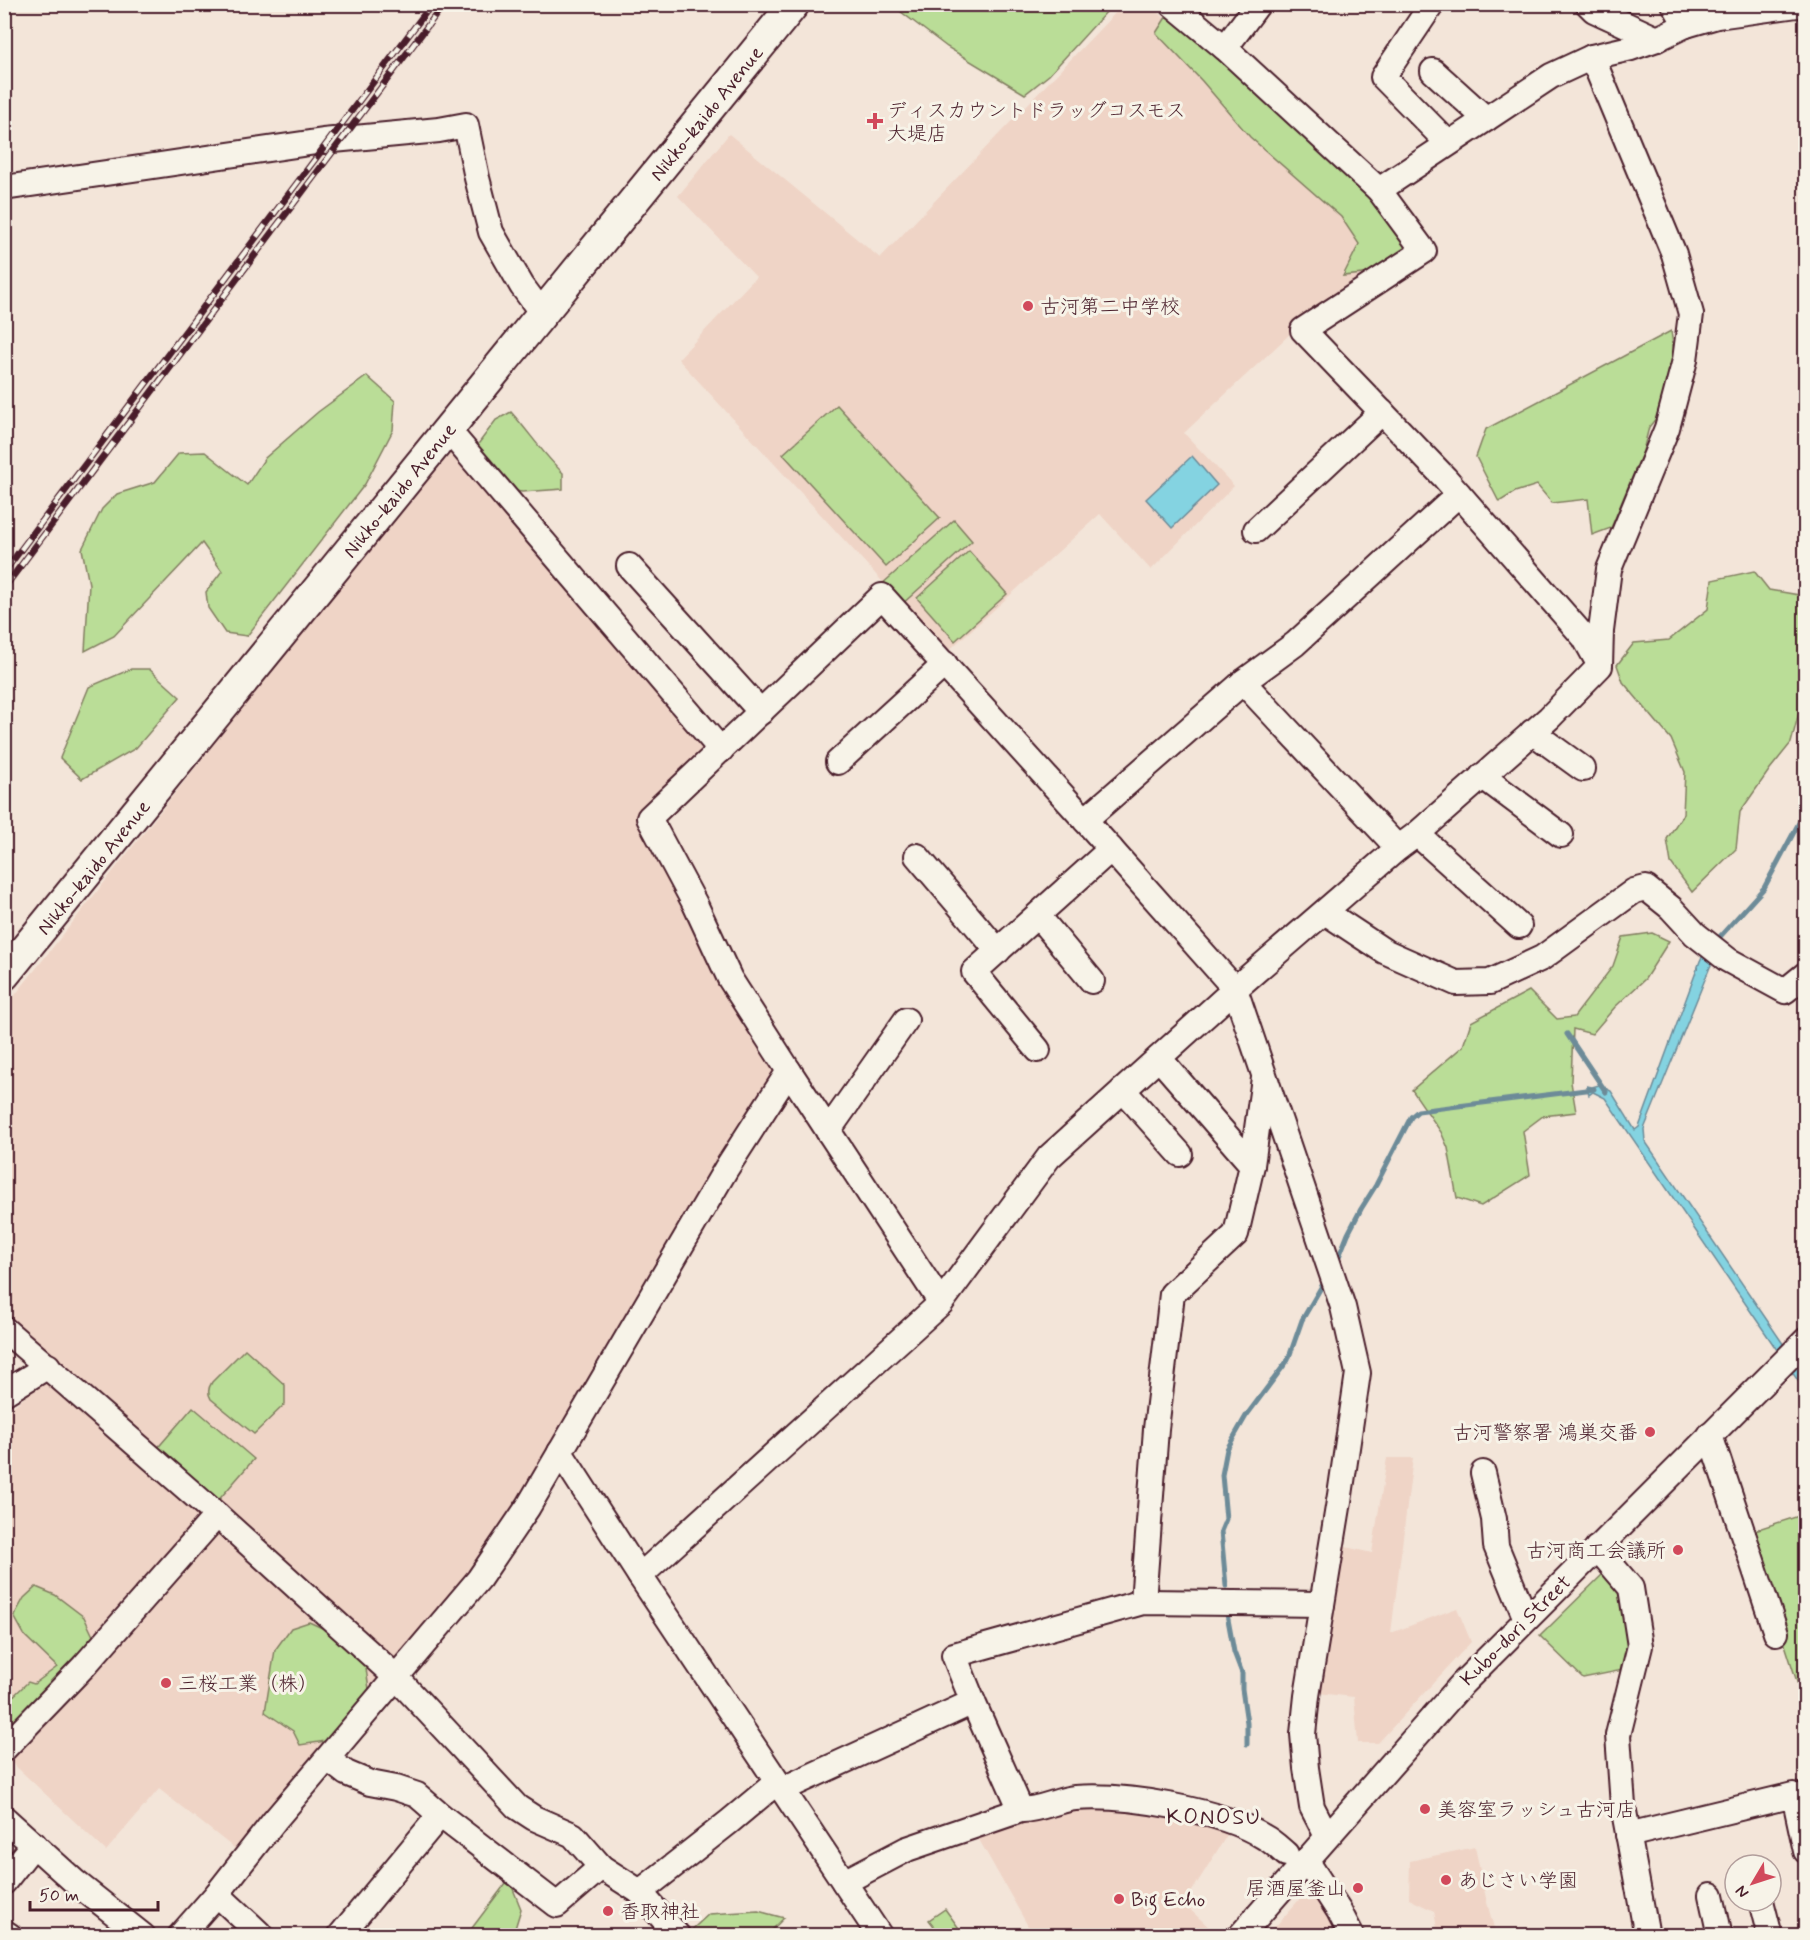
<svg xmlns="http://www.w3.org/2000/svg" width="1810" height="1940" font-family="Mynerve,'Klee One',sans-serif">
<rect width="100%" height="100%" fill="#f3e5d9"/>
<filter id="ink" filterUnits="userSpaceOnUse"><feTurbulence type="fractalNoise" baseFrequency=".0167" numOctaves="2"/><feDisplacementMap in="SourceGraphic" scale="12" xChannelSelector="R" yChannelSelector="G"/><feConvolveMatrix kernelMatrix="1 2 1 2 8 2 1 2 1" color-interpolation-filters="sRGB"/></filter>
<g filter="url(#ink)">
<!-- built -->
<g fill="#efd4c6">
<polygon points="1129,5 1148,5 1217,59 1404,246 1290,334 1184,433 1234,486 1151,570 1100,514 947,652 678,359 756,277 678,196 729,134 880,258 1122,6"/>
<polygon points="456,453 712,754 645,818 779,1072 646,1300 474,1570 395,1663 5,1318 4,1009 443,455"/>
<polygon points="49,1378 209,1517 5,1741 5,1413"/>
<polygon points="1387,1458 1413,1458 1391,1633 1457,1608 1471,1642 1378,1743 1358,1743 1354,1697 1318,1693 1337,1545 1372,1553"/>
<polygon points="219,1530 386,1678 239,1852 159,1789 106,1851 7,1758"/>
<polygon points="1121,1806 1232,1827 1184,1904 1212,1930 1207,1936 1033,1935 977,1836 1020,1820 1061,1811"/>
<polygon points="1475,1847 1487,1903 1496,1935 1438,1935 1434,1911 1409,1899 1410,1861"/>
<polygon points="1312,1885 1343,1936 1267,1936"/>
</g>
<!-- green -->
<g fill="#badd97" stroke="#827e61" stroke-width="1.5">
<polygon points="892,5 1109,5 1108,10 1049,75 1025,94 947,47"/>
<polygon points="1170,11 1371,192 1413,248 1383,272 1343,276 1359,244 1341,217 1250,137 1202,81 1156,33"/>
<polygon points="1671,331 1675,359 1676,393 1649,427 1643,451 1611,528 1592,535 1588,499 1552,503 1537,485 1515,492 1499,502 1476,457 1486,429"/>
<polygon points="367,376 395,401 393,430 365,484 247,636 225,633 208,608 206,592 222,571 202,543 114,636 85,651 89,584 82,549 102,509 117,494 155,482 179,453 205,452 247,485 265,458 318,412"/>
<polygon points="837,405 940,518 886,567 783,454"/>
<path d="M511,412C529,432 543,454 563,473V489L522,492L508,490L473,451L496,420Z"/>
<polygon points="954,520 972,541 900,606 881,585"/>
<polygon points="969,551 1007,594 955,641 917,598"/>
<polygon points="1754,571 1769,590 1805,596 1805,698 1801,705 1791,743 1770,769 1740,812 1736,849 1692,892 1671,863 1667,839 1683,814 1685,772 1671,739 1623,682 1617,665 1634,643 1669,640 1708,609 1712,580"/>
<polygon points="131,669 149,669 180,697 136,748 82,779 60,758 89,687"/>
<polygon points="1652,933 1669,941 1645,979 1615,1007 1592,1034 1573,1029 1571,1082 1576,1112 1543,1116 1523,1131 1530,1175 1481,1206 1457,1198 1448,1148 1441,1132 1412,1090 1463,1046 1471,1022 1529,991 1557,1019 1574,1017 1613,966 1623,937"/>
<path d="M245,1349L285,1385V1404L254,1434L211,1399C207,1393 208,1388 212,1382Z"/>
<polygon points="193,1407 254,1459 216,1503 155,1451"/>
<polygon points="1805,1514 1805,1707 1749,1532"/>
<polygon points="1606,1571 1625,1591 1628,1669 1583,1678 1540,1636"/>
<polygon points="36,1587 55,1595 84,1617 93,1636 75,1684 50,1711 30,1740 5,1762 4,1705 28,1682 34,1684 57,1667 25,1636 14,1616 24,1598"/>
<polygon points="309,1622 333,1633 365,1662 370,1696 332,1740 300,1745 293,1731 265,1712 275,1650 291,1628"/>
<polygon points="509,1879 521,1909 513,1935 466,1936"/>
<polygon points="945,1909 964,1935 941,1935 929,1920"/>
<polygon points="758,1911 784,1918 767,1935 685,1936 709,1914"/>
</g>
<!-- water -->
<g fill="#84d3e1" stroke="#6d8b98" stroke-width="1.5">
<polygon points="1192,456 1217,485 1172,528 1146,499"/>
<polygon points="1711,938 1722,945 1710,967 1644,1129 1645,1141 1805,1376 1805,1396 1803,1388 1605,1098 1593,1092 1589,1095 1587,1086 1592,1087 1599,1085 1611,1091 1635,1130 1639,1127 1700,961"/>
</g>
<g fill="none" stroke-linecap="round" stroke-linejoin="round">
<!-- stream -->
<g stroke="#6d8b98" stroke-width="5">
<polyline points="1716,941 1764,888 1801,819"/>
<polyline points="1567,1034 1606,1092"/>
<polyline points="1338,1259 1348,1234 1361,1209 1376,1185 1411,1117 1418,1111 1594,1089"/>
<polyline points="1226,1586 1221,1531 1226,1519 1222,1475 1227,1449 1246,1416 1288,1360 1302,1320 1323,1284"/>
<polyline points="1227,1614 1234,1652 1242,1673 1242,1689 1247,1723 1247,1744"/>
</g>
<!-- minor casing -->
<g stroke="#4a1f2b" stroke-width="28">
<g id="minor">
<polyline points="1172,4 1225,48 1379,190 1424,251 1303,330 1445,478 1584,637 1599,664"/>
<polyline points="1432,4 1383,77 1448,143"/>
<polyline points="1588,4 1594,10 1657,39"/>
<polyline points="1674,4 1686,25"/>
<polyline points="1225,48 1258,4"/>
<polyline points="1433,71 1486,119"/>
<polyline points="4,188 323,141 439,130 466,125 477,178 491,232 522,286 542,313"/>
<polyline points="1379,190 1551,76 1592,57 1631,48 1657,39 1686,25 1717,16 1797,5 1806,6"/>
<polyline points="448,430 721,750"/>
<polyline points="1256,530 1382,412"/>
<polyline points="629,566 761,712"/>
<polyline points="1243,682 1295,644 1459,494"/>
<polyline points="1532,732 1583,769"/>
<polyline points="838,762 945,664"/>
<polyline points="1482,776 1561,835"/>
<polyline points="1085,820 1243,682 1398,848"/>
<polyline points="1417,834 1519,926"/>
<polyline points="917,856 998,951"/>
<polyline points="1325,912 1384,951 1456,983 1490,982 1542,958 1634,891 1646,888 1671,908 1695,934 1728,960 1785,991 1806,974"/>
<polyline points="1038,916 1092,981"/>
<polyline points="1038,1050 974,972 1111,849"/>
<polyline points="1159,1058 1252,1165 1264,1078"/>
<polyline points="789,1071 941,1303"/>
<polyline points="1123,1090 1180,1154"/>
<polyline points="828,1131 906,1020"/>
<polyline points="4,1329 217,1515 396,1677 517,1807 534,1818 573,1835 601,1867 640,1892 678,1936"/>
<polyline points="4,1393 48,1366"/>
<polyline points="1710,1435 1776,1633"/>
<polyline points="560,1452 640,1576 880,1936"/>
<polyline points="1483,1473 1494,1519 1496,1546 1526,1619"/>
<polyline points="1597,1548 1631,1588 1640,1646 1618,1735 1623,1806 1647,1936"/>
<polyline points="640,1576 941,1303 1049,1157 1235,989 1398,848 1417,834 1549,718 1600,666 1601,631 1609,569 1667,428 1685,360 1691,314 1674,254 1592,57"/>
<polyline points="1143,1602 1156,1429 1172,1294 1236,1234 1252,1165"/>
<polyline points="973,1702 954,1655 1143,1602 1322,1604"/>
<polyline points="4,1749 84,1666 217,1515"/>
<polyline points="328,1759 346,1773 370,1783 396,1788 417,1795 440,1815"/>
<polyline points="783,1789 973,1702 1021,1810 907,1849 844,1882"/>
<path d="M1021,1810C1040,1810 1057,1800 1075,1798C1125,1794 1222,1810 1264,1837C1272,1841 1279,1848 1286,1854"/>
<polyline points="4,1818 75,1882 143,1936"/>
<polyline points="1628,1835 1794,1795 1806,1851"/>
<polyline points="1306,1860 1339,1911 1352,1936"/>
<polyline points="4,1882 34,1844"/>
<polyline points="640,1892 729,1822 777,1782"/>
<polyline points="217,1894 262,1936"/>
<polyline points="1711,1895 1720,1936"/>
<polyline points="1761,1901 1770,1936"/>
<polyline points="4,1932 10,1936"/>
<polyline points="180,1936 217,1894 275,1820 479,1579 528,1507 726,1169 789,1071 730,979 695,904 649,818 882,596 1085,820 1235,989 1343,1307 1358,1373 1340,1495 1307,1696 1303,1734 1306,1768 1312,1807 1327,1836"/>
<polyline points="340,1936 440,1815 557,1905 601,1867"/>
<polyline points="1240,1936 1463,1683 1806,1340"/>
</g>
</g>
<!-- major casing -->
<g stroke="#4a1f2b" stroke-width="34">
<polyline id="major" points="4,975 794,4"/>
</g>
<!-- minor -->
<use href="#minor" stroke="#f7f3e8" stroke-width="24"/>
<!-- major -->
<use href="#major" stroke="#f7f3e8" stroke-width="30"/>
<!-- rail casing -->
<g stroke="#4a1f2b" stroke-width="7">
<g id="rail">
<polyline points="4,572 432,4"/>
<polyline points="4,588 444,4"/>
</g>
</g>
<!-- rail -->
<use href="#rail" stroke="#f7f3e8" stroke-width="4.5" stroke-dasharray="14" stroke-linecap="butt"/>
</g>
</g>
<!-- markers -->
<g fill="#d1495b" stroke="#f7f3e8" stroke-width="2">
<path d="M872 112h6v6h6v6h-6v6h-6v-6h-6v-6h6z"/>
<circle cx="1028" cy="306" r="6"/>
<circle cx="1650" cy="1432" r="6"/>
<circle cx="1678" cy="1550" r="6"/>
<circle cx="166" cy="1683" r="6"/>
<circle cx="1425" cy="1809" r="6"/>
<circle cx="1446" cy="1880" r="6"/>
<circle cx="1358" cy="1888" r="6"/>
<circle cx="1119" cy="1899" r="6"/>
<circle cx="608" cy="1911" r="6"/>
</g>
<g text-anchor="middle" stroke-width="6" stroke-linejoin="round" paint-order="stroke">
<!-- poi labels -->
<g font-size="20" fill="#4a1f2b" stroke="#f7f3e8" text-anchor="start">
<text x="887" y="117">ディスカウントドラッグコスモス<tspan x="887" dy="23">大堤店</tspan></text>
<text x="1040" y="313">古河第二中学校</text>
<text x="1638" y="1439" text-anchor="end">古河警察署 鴻巣交番</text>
<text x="1666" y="1557" text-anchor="end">古河商工会議所</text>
<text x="178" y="1690">三桜工業（株）</text>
<text x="1437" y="1816">美容室ラッシュ古河店</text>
<text x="1458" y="1887">あじさい学園</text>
<text x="1346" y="1895" text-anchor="end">居酒屋釜山</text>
<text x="1131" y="1906">Big Echo</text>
<text x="620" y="1918">香取神社</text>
</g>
<!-- street labels -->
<g font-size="20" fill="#4a1f2b" stroke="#f7f3e8">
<text transform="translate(706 113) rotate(-51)" y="7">Nikko-kaido Avenue</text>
<text transform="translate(399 490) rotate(-51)" y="7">Nikko-kaido Avenue</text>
<text transform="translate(93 867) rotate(-51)" y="7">Nikko-kaido Avenue</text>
<text transform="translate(1515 1630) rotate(-45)" y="7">Kubo-dori Street</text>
</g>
<!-- quarter labels -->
<g font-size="22" letter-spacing="1.5" fill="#4a1f2b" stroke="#f7f3e8">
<text x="1214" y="1824">KONOSU</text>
</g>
</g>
<!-- margin -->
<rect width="1810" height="1940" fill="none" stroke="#f7f3e8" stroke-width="24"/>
<rect x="12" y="12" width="1786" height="1916" fill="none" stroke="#4a1f2b" stroke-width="2" filter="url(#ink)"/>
<!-- north arrow -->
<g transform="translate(1753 1883) rotate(231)"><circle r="28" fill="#f7f3e8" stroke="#b29e9c" stroke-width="1.5"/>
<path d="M0-4.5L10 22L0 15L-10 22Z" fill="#d1495b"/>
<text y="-9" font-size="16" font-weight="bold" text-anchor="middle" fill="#4a1f2b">N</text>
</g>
<!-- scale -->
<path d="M30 1901v9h128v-9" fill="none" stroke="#4a1f2b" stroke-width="3"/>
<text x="39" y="1901" font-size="18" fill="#4a1f2b" stroke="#f7f3e8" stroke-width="4.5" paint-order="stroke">50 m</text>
</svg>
